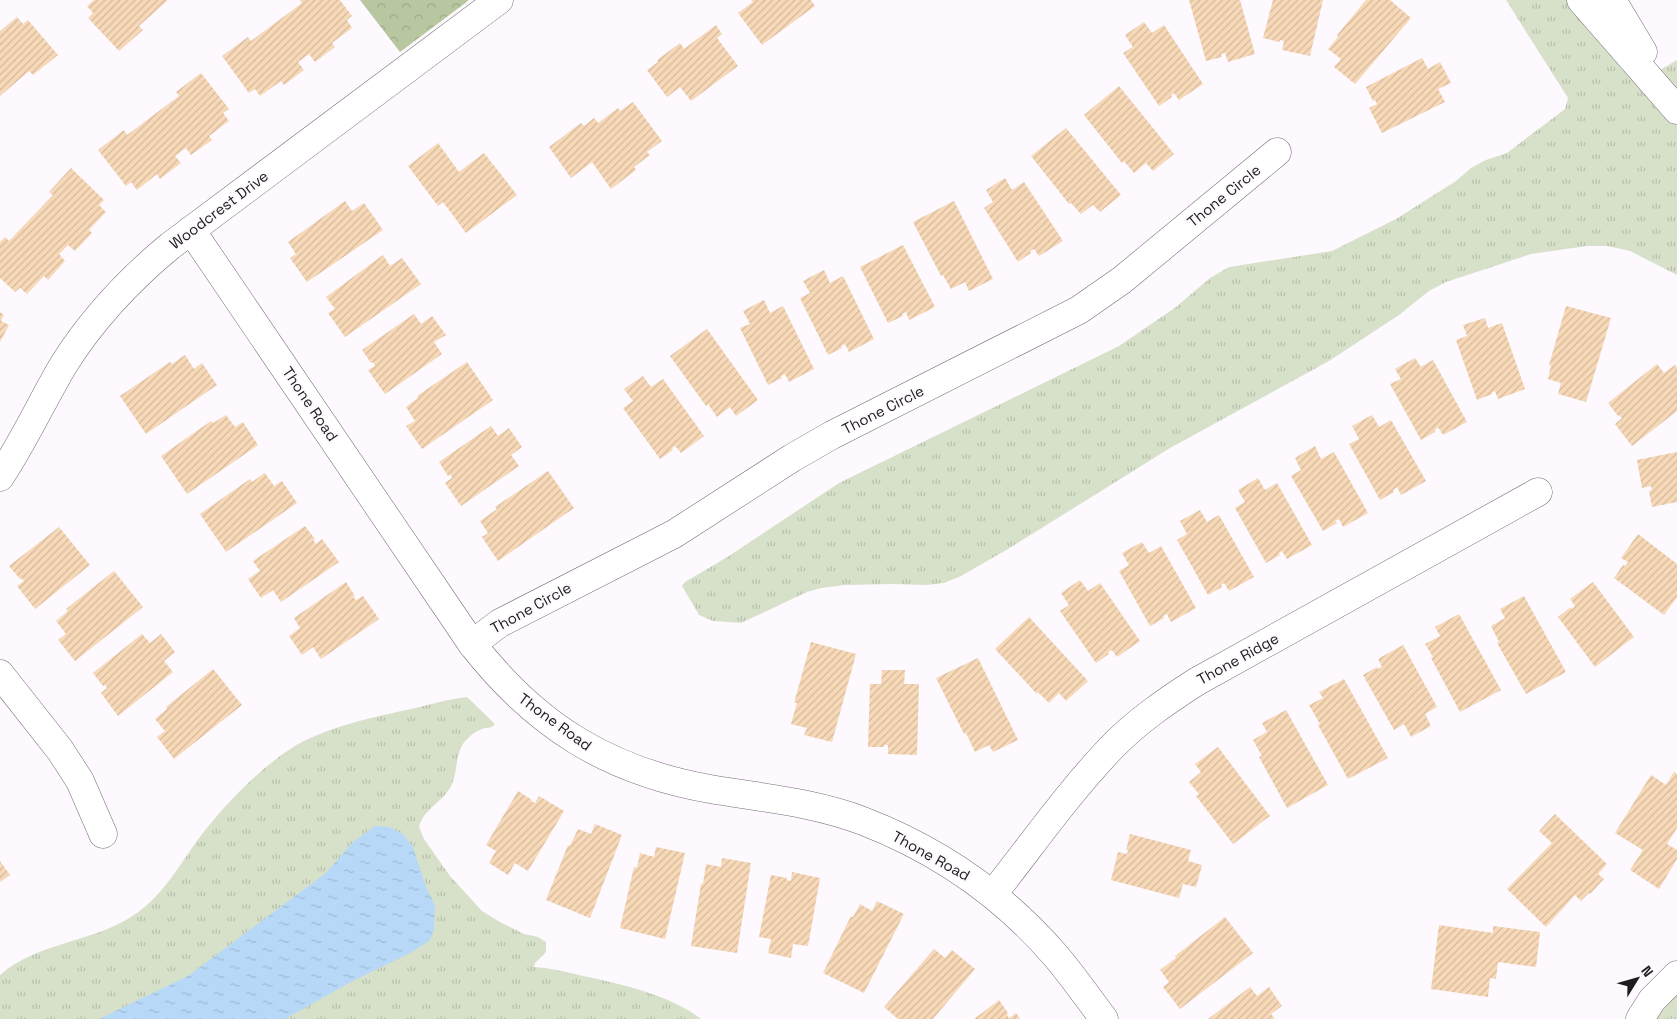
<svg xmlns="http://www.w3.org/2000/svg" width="1677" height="1019" font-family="'Space Grotesk',sans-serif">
<defs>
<pattern id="grass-tufts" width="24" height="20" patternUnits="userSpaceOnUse" patternTransform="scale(1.25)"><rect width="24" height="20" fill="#d7e1c9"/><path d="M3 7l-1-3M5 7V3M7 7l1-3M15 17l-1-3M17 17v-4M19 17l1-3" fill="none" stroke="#b8c0ac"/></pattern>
<pattern id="forest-crowns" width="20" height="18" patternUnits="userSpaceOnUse" patternTransform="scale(1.25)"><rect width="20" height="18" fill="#b8c7a0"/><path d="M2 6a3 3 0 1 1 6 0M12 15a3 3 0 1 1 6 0" fill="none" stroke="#9eaa89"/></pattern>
<pattern id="water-ripples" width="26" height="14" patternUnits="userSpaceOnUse" patternTransform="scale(1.25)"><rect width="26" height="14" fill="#b7d9f7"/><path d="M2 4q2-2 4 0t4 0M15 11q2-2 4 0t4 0" fill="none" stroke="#9dbad3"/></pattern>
<pattern id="building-hatch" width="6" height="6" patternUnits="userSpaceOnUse" patternTransform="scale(1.25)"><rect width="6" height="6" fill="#f7d8b7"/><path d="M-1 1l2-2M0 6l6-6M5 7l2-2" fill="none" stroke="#d3b99d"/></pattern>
</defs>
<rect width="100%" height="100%" fill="#fdf9fe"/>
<!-- grass -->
<g fill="url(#grass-tufts)">
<polygon points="1506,0 1581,0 1655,73 1677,60 1677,275 1630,251 1607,246 1587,246 1531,254 1446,282 1429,291 1399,315 1329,361 1170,448 1008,549 961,576 944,583 926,585 891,584 845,585 821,588 807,592 741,623 713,621 699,615 682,586 685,582 729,556 839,483 1119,346 1176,307 1210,278 1229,267 1332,251 1396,219 1456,181 1471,168 1486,160 1507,153 1565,109 1568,98"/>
<path d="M467,697L495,724C492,729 487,727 482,729C476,731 470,736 466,740C455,752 458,770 452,784C445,801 423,809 419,827L424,839L450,876L482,911L498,921L524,934L538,937L546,942V952L535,963L534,967C551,968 567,972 583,976C620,984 671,995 701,1019H0V975C40,940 99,943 141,910C171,887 187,850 212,822C235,794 273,756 306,740C337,725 377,716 411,709C429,705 448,699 467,697Z"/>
<polygon points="1677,975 1677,1019 1640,1019"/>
</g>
<!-- forest -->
<polygon fill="url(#forest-crowns)" points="360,0 468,0 468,1 400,52"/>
<!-- water -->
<polygon fill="url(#water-ripples)" points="375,826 389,827 403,834 413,847 425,884 435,906 434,930 430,940 414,951 349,983 285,1019 99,1019 188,976 326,873 353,842"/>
<!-- building -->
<g fill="url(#building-hatch)">
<polygon points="94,0 168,0 139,26 143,30 119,51 88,18 93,13 87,6"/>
<polygon points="300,0 340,0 352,16 347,20 352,28 332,43 335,47 315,62 309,54 298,62 304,70 284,85 281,81 260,96 255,89 249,93 222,56 248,37 251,41 302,3"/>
<polygon points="751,0 811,0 815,6 762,45 738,13 753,2"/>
<polygon points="1189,0 1240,0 1255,54 1228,62 1225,53 1221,54 1222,57 1206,61"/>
<polygon points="1273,0 1323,0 1310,56 1282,50 1284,41 1280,40 1279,42 1263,38"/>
<polygon points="1366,0 1390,0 1411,18 1355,84 1334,67 1341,59 1328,49 1338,37 1337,35"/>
<polygon points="17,17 23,24 28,20 58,55 33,75 29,71 0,96 0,31"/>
<polygon points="1144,22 1152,33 1164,25 1203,84 1179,100 1174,93 1171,95 1172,97 1159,106 1123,53 1133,47 1125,35"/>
<polygon points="716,25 722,34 717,38 738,66 691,101 680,87 667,97 647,70 658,62 657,60 680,43 684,49"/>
<polygon points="1422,58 1428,69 1440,62 1451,83 1438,89 1445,102 1382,133 1369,108 1377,104 1375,100 1373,101 1366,87"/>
<polygon points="201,73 229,109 223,113 229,121 209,136 212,140 191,155 186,148 175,156 181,163 160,179 157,174 137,190 131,182 126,186 98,150 124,130 127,135 179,96 176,92"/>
<polygon points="1119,86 1174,154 1153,171 1146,163 1134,173 1124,161 1122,163 1084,115"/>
<polygon points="633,102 662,141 647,152 650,155 634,167 636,170 611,189 592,162 571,178 549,147 581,123 584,126 594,118 598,123 618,108 620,111"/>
<polygon points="1066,128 1121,195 1100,212 1093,205 1081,214 1071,203 1069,204 1031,156"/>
<polygon points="438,143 459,172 484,153 517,195 466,233 443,202 438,206 408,166"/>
<polygon points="71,168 104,200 99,205 106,212 89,230 92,233 75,251 68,245 59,254 65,261 48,280 44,276 27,294 20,288 15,292 0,278 0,242 5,237 9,241 53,195 49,192"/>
<polygon points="1005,178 1012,190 1024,182 1063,241 1039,256 1034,249 1030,251 1031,253 1018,262 984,208 993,202 986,190"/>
<polygon points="345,201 352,211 364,203 383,230 307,282 290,258 296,254 288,242"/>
<polygon points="954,201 993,279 969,291 965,282 951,289 943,275 941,276 913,222"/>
<polygon points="903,245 935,307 909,320 906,312 902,314 903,316 888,323 860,267"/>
<polygon points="383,255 390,266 402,258 421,284 345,337 328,313 335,309 326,297"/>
<polygon points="824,270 830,283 843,276 874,339 849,352 845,344 841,346 842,348 828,355 800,298 810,293 803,281"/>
<polygon points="764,300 770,313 783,306 814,369 789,382 785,374 781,376 782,378 768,385 740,328 750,324 743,311"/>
<polygon points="1566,306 1611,318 1586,402 1558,394 1561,383 1548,379 1551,365 1549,365"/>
<polygon points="0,312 4,315 1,321 9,325 0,342"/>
<polygon points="414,314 421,324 432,316 446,335 434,342 442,354 385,394 368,370 375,366 373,362 371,363 362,350"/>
<polygon points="1485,318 1488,328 1502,323 1525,389 1498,399 1495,391 1492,392 1492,394 1477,400 1456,340 1467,336 1463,325"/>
<polygon points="707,329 758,400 736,416 730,407 717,417 708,404 706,406 670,356"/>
<polygon points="185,355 194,369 202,363 217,385 146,434 120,396 170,362 172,364"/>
<polygon points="1415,358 1421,367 1433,360 1467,422 1443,435 1438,427 1435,430 1435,432 1421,440 1390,384 1401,379 1395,369"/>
<polygon points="467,362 493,400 422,449 406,426 415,421 406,407 418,398 417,396"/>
<polygon points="1657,364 1664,373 1675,365 1677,367 1677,411 1632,446 1615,424 1622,418 1619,415 1618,416 1608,403"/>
<polygon points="643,376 651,387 663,379 704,436 681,453 675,446 672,448 673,450 660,459 623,408 633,401 624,389"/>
<polygon points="226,415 235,427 243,422 258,445 187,494 161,456 211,421 213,423"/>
<polygon points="1372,415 1379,427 1391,420 1426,481 1401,495 1397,487 1393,490 1394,492 1380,500 1349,444 1359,439 1352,426"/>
<polygon points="491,426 498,436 509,428 522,447 511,455 519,466 461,506 445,483 452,478 450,474 448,476 439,462"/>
<polygon points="1315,446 1321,459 1334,452 1368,513 1343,527 1339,519 1335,521 1337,523 1323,531 1291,476 1301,470 1295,458"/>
<polygon points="1677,452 1677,502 1652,507 1649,491 1652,490 1651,486 1642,488 1637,460"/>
<polygon points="548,471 574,508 498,561 482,537 488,533 480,521 497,509 495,507"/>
<polygon points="265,473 274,486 282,481 297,503 226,552 200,514 250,479 252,482"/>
<polygon points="1258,478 1265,490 1277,483 1312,545 1287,559 1282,551 1279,553 1280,555 1266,563 1235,508 1245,502 1238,490"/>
<polygon points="1200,510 1207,522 1219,515 1254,577 1229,591 1224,583 1221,585 1222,587 1208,595 1177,540 1187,534 1180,521"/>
<polygon points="305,526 315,539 313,540 316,544 322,539 339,562 281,602 273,590 261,598 248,579 260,571 253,561"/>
<polygon points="59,527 90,565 35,609 17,586 24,581 21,578 20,579 9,566"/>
<polygon points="1638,534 1677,564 1677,597 1664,615 1614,578 1623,565 1625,566 1628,562 1621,558"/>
<polygon points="1142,542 1149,553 1161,546 1196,608 1171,622 1167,614 1163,616 1164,618 1150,626 1119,571 1129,565 1122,553"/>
<polygon points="114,571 143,607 75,661 58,640 66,634 56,621 68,611 66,609"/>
<polygon points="1080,580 1088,591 1100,583 1140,641 1117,657 1112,650 1108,652 1109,654 1096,663 1060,611 1069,605 1061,593"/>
<polygon points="346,582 355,596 353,597 356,600 363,596 379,619 321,659 313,647 302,655 289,636 300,628 294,618"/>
<polygon points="1593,582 1634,637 1595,667 1558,617 1571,607 1572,609 1575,606 1570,599"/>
<polygon points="1524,596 1566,672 1526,694 1497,643 1499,642 1491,626 1505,618 1500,609"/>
<polygon points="1459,614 1501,690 1460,712 1431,658 1433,657 1425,644 1440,636 1435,627"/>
<polygon points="1029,617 1088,681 1066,701 1059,693 1049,703 1038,692 1037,694 995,649"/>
<polygon points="142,634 150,643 161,634 175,652 164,661 173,672 118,716 101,693 107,688 105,685 103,686 93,673"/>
<polygon points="811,642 856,654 832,742 804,735 807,728 791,724 797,703 794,703"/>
<polygon points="1403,645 1437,707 1425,714 1431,726 1411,737 1404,724 1394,730 1363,675 1377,667 1378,669 1382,667 1378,659"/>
<polygon points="978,658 1018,740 993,752 989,745 975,752 966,733 964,734 936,678"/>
<polygon points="213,669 242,705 174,759 157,737 165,731 155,719 167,709 166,707"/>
<polygon points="882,670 905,670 904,684 919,684 917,755 888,754 888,745 884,745 884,747 868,747 870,684 881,684"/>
<polygon points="1344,679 1388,758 1348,779 1318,725 1320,724 1309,705 1323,698 1319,692"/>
<polygon points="1286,710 1328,785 1287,808 1259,757 1262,756 1253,740 1267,732 1262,723"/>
<polygon points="1218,747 1270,816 1233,844 1196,796 1199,794 1189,782 1201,772 1195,764"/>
<polygon points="1674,772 1677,774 1677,828 1667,844 1677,850 1677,859 1659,889 1630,870 1643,850 1615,833 1651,775 1666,785"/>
<polygon points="518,791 532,800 531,801 535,803 539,796 564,811 528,871 515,863 508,875 489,863 496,851 486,845"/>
<polygon points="1555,814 1607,864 1598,874 1604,879 1590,894 1589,893 1581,901 1575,895 1546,927 1507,889 1552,843 1539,831"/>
<polygon points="595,824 622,835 590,918 546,900 568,845 570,846 578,829 591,834"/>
<polygon points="1130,834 1191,850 1188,861 1202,865 1196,887 1183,884 1179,898 1111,880 1118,852 1127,854 1128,850 1126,850"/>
<polygon points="656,847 685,853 665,939 620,928 634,867 637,868 640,853 654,857"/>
<polygon points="722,858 751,863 737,953 691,946 701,884 703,884 706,864 721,867"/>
<polygon points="0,861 10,875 0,882"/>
<polygon points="792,872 820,878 808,946 793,944 791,958 768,953 771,939 759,937 771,875 787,878 786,880 791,881"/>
<polygon points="877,901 904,914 864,993 823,973 851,916 853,917 860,904 872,911"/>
<polygon points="1225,917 1253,953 1180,1009 1163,987 1169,982 1160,970 1176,958 1175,956"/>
<polygon points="1439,925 1493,933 1493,926 1540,932 1536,967 1498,962 1496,979 1490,978 1488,997 1431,989"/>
<polygon points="934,949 945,958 952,950 975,969 933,1019 898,1019 884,1007"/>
<polygon points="1250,987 1257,996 1269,987 1282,1006 1271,1014 1275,1019 1208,1019"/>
<polygon points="999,1000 1008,1013 1007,1015 1009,1018 1016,1013 1020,1019 974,1019"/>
</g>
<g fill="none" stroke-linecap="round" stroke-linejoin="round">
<!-- minor casing -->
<g stroke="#726c74" stroke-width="29">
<g id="minor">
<path d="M191,230L472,644C536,726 608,771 710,789C762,798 813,802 863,821C938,850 1003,895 1055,955C1073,976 1088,998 1104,1019"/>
<path d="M0,477C24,441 42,401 64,364C93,318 129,280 170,246L499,0"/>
<polyline points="472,644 500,623 674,534 792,458 832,435 1079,310 1122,280 1277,152"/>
<polyline points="0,674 60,750 80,781 103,834"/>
<path d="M993,894C1031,846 1068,793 1111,748C1136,722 1165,702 1196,682L1538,492"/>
<polyline points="1640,1019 1652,1000 1677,975"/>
</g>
</g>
<!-- major casing -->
<g stroke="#726c74" stroke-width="29">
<g id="major">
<polyline points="1581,0 1677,110"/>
<polyline points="1612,0 1643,52"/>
</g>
</g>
<!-- minor -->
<use href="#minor" stroke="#fff" stroke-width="28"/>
<!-- major -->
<use href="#major" stroke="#fff" stroke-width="28"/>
</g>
<g text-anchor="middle" stroke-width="4" stroke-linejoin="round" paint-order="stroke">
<!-- street labels -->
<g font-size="15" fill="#1e1c1f" stroke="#fdf9fe">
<text transform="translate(1224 196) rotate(-39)" y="5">Thone Circle</text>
<text transform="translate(219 210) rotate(-37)" y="5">Woodcrest Drive</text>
<text transform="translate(310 404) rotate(56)" y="5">Thone Road</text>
<text transform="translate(883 410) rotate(-27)" y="5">Thone Circle</text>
<text transform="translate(531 608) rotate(-29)" y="5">Thone Circle</text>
<text transform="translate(1238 659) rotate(-29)" y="5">Thone Ridge</text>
<text transform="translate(555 722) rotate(36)" y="5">Thone Road</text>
<text transform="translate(931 856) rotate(29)" y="5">Thone Road</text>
</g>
</g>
<!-- north arrow -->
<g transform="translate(1637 979) rotate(53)" stroke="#fdf9fe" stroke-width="4" paint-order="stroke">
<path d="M0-4L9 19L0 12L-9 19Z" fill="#1e1c1f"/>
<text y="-8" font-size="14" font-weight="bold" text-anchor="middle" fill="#1e1c1f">N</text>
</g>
</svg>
